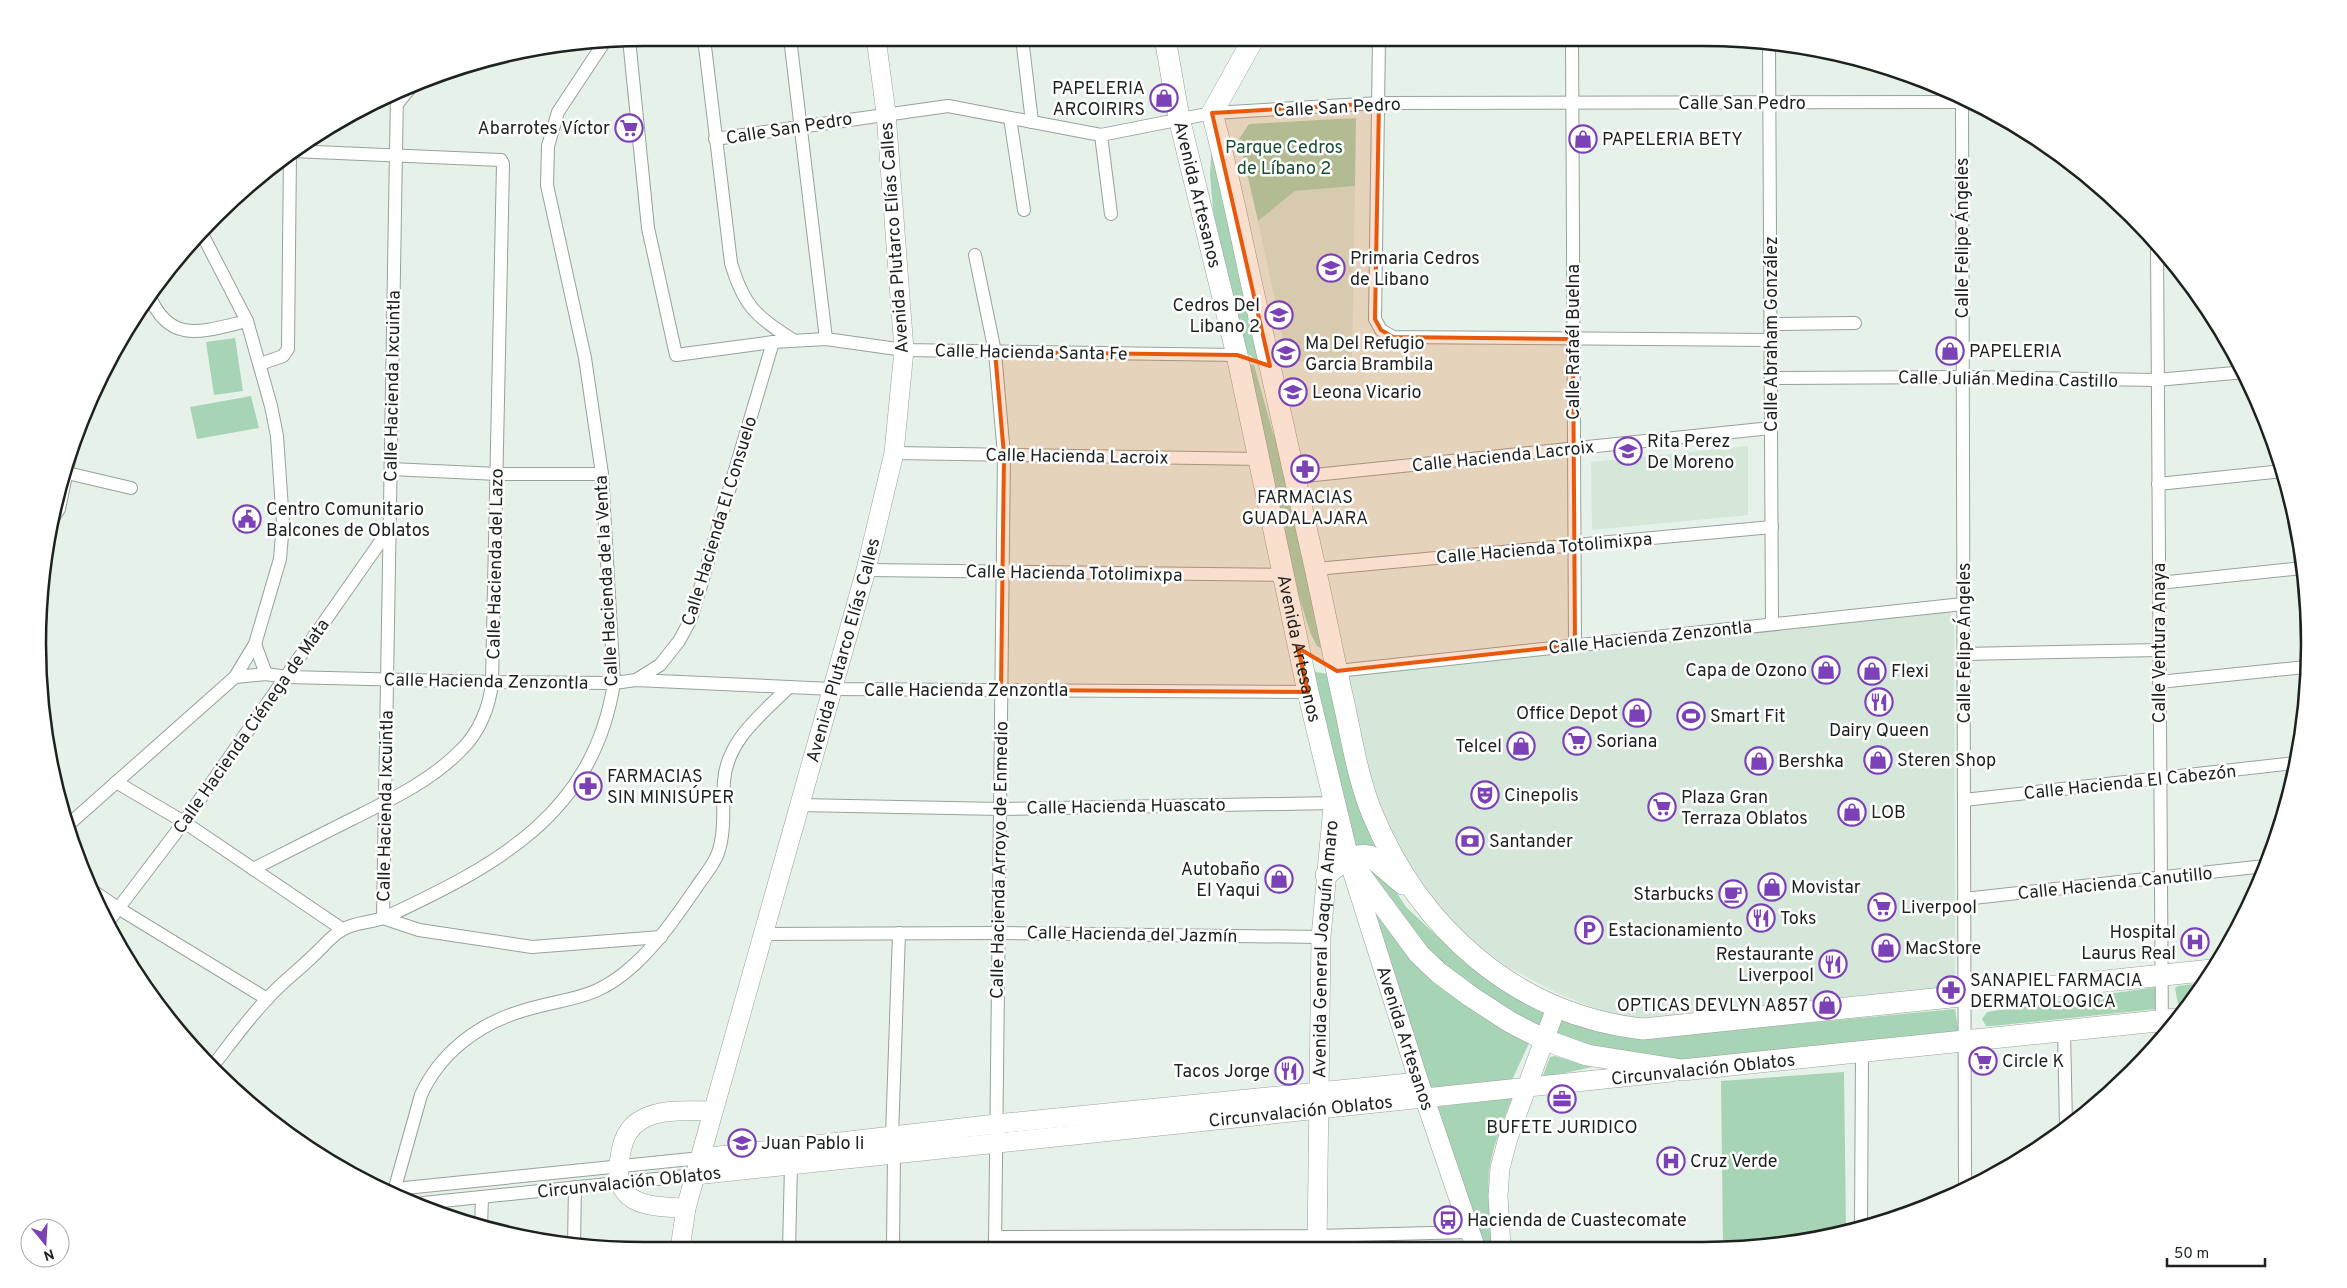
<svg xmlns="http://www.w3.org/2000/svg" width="2347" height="1288" font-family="Overpass,sans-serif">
<rect width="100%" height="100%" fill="#e6f2e9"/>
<!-- built -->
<g fill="#d4e7d9">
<polygon points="1355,186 1352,361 1288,362 1258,221 1295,191"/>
<polygon points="1748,446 1748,515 1592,530 1591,462"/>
<polygon points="1948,610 1954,618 1955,988 1663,1020 1632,1018 1594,1008 1555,992 1506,966 1461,933 1427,894 1401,853 1385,818 1365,758 1348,674"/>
</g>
<!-- green -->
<g fill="#a7d4b4">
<polygon points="1356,118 1355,186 1295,191 1258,221 1239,139 1249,124"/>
<polygon points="1212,140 1259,362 1243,350 1234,307 1213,210 1210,174"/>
<polygon points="235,338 243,391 214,395 206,342"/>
<polygon points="1244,364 1254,365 1273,433 1283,452 1324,650 1317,646 1310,632 1289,564"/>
<polygon points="251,396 259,428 197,439 190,407"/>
<polygon points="1309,661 1316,672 1330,674 1386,859 1353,848"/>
<polygon points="1365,862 1393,887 1406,907 1469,966 1550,1011 1542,1032 1526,1024 1438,961 1388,905"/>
<polygon points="1366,901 1530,1041 1511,1082 1430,1089"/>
<polygon points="2202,983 2185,1008 2178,1004 2175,988 2178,986"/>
<polygon points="2156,987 2157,1009 1992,1026 1986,1026 1982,1019 1987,1012"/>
<polygon points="1955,1009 1959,1035 1675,1064 1554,1037 1559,1018 1680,1035"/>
<polygon points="1555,1056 1592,1067 1542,1078 1550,1057"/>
<polygon points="1844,1072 1846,1230 1782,1245 1723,1246 1721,1081"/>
<path d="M1512,1098C1503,1122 1492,1147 1489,1172C1487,1197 1493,1222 1496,1246H1486L1475,1223L1435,1107Z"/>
</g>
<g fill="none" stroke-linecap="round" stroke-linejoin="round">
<!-- street casing -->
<g stroke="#97a29a" stroke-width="14">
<g id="street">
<path d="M704,38L731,263C744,307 756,316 793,340"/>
<polyline points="790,38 826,339"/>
<polyline points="1022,38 1032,122"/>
<polyline points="1379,38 1375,319 1381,330 1393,337 1771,340"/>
<polyline points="629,39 648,228 676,355 773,342 826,339 904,350 1237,355"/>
<polyline points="1572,39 1575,645"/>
<polyline points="1769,43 1772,624"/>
<polyline points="397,93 383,918 419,930 532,947 661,937"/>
<polyline points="1962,100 1965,1185"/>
<polyline points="397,104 412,86"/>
<polyline points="1010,118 1024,210"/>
<polyline points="1101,135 1111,214"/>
<polyline points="715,139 948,106 1101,135 1212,113 1379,103 1966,102"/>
<polyline points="2157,245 2162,1040"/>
<polyline points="975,255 995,352 1004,455 995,1248"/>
<path d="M149,295C170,346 204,331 247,321"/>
<polyline points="1771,324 1855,323"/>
<polyline points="260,364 283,356 288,349 290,152"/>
<polyline points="1771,378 1963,377 2157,380 2245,372"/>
<polyline points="894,453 1259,459"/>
<polyline points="391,469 498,474 602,474"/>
<polyline points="63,472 131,488"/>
<polyline points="1295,477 1771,428"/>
<polyline points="2158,484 2283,471"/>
<polyline points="53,518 59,509 73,442"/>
<polyline points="1316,569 1772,527"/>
<polyline points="866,570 1283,575"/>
<polyline points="2159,583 2302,568"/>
<polyline points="255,644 266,674"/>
<polyline points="1964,654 2159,650"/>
<polyline points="1337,671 1963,604"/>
<polyline points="235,677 266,674 287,677 492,682 614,683 636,680 832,689 1308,692"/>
<polyline points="636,680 660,665 679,641 691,619 773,342"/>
<polyline points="2159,682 2306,667"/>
<polyline points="116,782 184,822 342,929"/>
<polyline points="1964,800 2295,763"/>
<polyline points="799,805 1000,809 1333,803"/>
<polyline points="67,826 235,677 255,644 280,559 283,523 277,436 271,406 247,321 201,232"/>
<path d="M253,869C286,852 319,836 352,819C390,800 431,781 461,750C479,733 490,706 492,682L503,164L501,160L292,151"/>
<polyline points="90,889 118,908 267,999"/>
<polyline points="1964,899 2265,866"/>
<polyline points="108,922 184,822 390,528"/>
<polyline points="763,934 999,933 1321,937"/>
<polyline points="2064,1031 2066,1126"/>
<path d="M212,1067C230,1044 247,1020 267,999C281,983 299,970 314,955C323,947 332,935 342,930C354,922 372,923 386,917C497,865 593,815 614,683L602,474L585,358L547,185L548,146L558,112L605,41"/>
<polyline points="892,1136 899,933"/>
<polyline points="395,1189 701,1158"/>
<path d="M394,1191L421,1095C440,1053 478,1024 522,1011C570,996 594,1002 635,964C659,942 677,915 696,888C703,877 714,865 718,853C726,830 722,804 724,781C727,740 762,714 789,687"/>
<polyline points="423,1203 695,1175"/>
<polyline points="481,1227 482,1197"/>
<polyline points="1861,1227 1862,1052"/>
<polyline points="995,1237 1317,1236 1469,1232"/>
<polyline points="574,1244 575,1187"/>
<polyline points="893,1248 894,1154"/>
<polyline points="789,1249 791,1165"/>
</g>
</g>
<!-- secondary casing -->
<g stroke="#97a29a" stroke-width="20">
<g id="secondary">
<path id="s1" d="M1349,861L1419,1082L1475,1246"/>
<polyline points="701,1158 996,1124 1419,1082"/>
<path id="s2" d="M695,1175L1671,1072"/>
<path d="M686,1208C644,1207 609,1204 621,1152C623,1139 629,1127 641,1120C661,1108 689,1111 712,1111"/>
<polyline points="1501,1246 1498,1196 1500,1168 1508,1138 1556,1008"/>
<path id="s3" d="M1317,1247L1321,937L1333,806"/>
<path id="s4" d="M680,1249L686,1208L866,570L894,453L904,350L886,113L876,38"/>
</g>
</g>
<!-- primary casing -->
<g stroke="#97a29a" stroke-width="22">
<g id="primary">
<path id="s5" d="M1165,38L1179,118L1237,355L1308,692L1348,858L1419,954L1439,973L1470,996L1510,1022L1545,1040L1587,1055L1682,1070L2177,1019"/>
<path d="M1254,38L1212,113C1227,167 1238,222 1250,277C1271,369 1291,462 1312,554C1324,607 1334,660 1346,713C1353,747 1359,781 1372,813C1420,930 1517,1015 1643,1029L2212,970"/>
<path d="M1326,875C1340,864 1351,853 1370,856L1403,884"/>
</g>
</g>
<!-- street -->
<use href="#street" stroke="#fff" stroke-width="12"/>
<!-- secondary -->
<use href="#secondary" stroke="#fff" stroke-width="19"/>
<!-- primary -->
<use href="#primary" stroke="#fff" stroke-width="21"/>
</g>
<!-- marked area -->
<path fill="#e8590c" fill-opacity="0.2" stroke="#e8590c" stroke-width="4" stroke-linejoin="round" d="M1379,103L1375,319L1381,330L1393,337L1573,339L1575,645L1337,671L1298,648L1308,692L1001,690L1004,455L995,352L1237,355L1270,366L1212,113Z"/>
<!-- icons -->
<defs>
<g id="shop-ring" transform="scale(1.4375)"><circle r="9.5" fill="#fff" stroke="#7d41b7" stroke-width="1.5"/><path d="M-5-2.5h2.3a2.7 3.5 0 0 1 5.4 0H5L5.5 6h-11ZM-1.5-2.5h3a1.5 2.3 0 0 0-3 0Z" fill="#7d41b7"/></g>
<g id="supermarket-ring" transform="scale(1.4375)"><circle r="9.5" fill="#fff" stroke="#7d41b7" stroke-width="1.5"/><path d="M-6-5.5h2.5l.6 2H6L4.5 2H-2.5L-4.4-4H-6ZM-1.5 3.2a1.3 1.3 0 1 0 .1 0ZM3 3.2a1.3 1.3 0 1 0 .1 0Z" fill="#7d41b7"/></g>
<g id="school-ring" transform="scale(1.4375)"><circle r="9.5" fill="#fff" stroke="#7d41b7" stroke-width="1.5"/><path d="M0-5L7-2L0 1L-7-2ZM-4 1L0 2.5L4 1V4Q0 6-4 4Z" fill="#7d41b7"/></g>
<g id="pharmacy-ring" transform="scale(1.4375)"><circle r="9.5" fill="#fff" stroke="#7d41b7" stroke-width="1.5"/><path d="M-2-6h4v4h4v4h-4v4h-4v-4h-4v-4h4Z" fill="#7d41b7"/></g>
<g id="civic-ring" transform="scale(1.4375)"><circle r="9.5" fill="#fff" stroke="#7d41b7" stroke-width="1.5"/><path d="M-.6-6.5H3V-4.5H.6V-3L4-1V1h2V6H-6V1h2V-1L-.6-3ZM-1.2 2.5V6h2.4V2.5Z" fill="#7d41b7"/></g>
<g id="restaurant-ring" transform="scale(1.4375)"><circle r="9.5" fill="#fff" stroke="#7d41b7" stroke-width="1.5"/><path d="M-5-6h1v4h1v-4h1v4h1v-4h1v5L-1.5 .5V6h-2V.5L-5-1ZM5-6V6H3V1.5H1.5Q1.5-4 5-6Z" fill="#7d41b7"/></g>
<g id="stadium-ring" transform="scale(1.4375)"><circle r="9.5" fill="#fff" stroke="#7d41b7" stroke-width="1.5"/><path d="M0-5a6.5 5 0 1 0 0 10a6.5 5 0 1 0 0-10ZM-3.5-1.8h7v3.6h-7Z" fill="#7d41b7"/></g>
<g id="theatre-ring" transform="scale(1.4375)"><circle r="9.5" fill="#fff" stroke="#7d41b7" stroke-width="1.5"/><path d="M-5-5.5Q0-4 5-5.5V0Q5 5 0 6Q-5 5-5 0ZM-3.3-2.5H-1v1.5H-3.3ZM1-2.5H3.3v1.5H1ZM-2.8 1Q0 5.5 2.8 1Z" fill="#7d41b7"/></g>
<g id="bank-ring" transform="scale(1.4375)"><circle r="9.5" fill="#fff" stroke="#7d41b7" stroke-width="1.5"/><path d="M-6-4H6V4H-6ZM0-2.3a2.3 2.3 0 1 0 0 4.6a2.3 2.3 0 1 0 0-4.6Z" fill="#7d41b7"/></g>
<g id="cafe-ring" transform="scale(1.4375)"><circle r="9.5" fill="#fff" stroke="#7d41b7" stroke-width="1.5"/><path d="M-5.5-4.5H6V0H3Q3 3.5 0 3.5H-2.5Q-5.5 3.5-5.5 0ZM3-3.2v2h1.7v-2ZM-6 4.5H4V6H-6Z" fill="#7d41b7"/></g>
<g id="parking-ring" transform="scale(1.4375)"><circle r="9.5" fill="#fff" stroke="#7d41b7" stroke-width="1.5"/><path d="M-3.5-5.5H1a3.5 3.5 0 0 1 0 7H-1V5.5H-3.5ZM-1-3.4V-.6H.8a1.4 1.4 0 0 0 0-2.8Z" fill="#7d41b7"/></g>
<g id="hospital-ring" transform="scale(1.4375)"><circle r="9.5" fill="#fff" stroke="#7d41b7" stroke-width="1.5"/><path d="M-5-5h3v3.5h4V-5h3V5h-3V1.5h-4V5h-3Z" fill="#7d41b7"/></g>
<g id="office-ring" transform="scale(1.4375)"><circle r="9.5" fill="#fff" stroke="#7d41b7" stroke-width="1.5"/><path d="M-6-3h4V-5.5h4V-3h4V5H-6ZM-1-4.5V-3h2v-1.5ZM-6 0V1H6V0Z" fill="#7d41b7"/></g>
<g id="bus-ring" transform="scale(1.4375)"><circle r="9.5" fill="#fff" stroke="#7d41b7" stroke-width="1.5"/><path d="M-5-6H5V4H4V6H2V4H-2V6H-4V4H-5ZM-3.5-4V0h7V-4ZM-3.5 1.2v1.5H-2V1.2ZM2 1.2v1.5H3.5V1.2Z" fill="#7d41b7"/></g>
</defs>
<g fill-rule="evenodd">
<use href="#shop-ring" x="1164" y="98"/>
<use href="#supermarket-ring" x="629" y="128"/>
<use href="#shop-ring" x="1583" y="139"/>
<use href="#school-ring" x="1331" y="268"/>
<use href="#school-ring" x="1279" y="315"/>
<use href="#shop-ring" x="1950" y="351"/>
<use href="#school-ring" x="1286" y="353"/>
<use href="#school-ring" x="1293" y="392"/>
<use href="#school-ring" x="1628" y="451"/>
<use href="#pharmacy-ring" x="1305" y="469"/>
<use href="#civic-ring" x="247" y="519"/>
<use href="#shop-ring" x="1826" y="670"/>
<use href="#shop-ring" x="1872" y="671"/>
<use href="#restaurant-ring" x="1879" y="702"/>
<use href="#shop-ring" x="1637" y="713"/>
<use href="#stadium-ring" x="1691" y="716"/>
<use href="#supermarket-ring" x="1577" y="741"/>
<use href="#shop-ring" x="1521" y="746"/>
<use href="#shop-ring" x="1878" y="760"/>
<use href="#shop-ring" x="1759" y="761"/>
<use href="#pharmacy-ring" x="588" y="786"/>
<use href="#theatre-ring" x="1485" y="795"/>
<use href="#supermarket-ring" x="1662" y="807"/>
<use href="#shop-ring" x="1852" y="812"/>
<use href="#bank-ring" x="1470" y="841"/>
<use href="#shop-ring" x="1279" y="879"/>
<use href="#shop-ring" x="1772" y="887"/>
<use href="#cafe-ring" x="1733" y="894"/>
<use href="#supermarket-ring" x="1882" y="907"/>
<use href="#restaurant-ring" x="1761" y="918"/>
<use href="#parking-ring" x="1589" y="930"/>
<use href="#hospital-ring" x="2195" y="942"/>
<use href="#shop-ring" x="1886" y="948"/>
<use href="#restaurant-ring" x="1833" y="964"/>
<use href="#pharmacy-ring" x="1951" y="990"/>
<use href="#shop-ring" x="1827" y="1005"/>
<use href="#supermarket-ring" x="1983" y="1061"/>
<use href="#restaurant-ring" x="1289" y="1071"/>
<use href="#office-ring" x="1562" y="1099"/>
<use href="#school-ring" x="742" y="1143"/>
<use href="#hospital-ring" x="1671" y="1161"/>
<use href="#bus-ring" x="1448" y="1220"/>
</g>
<g text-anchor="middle" stroke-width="5" stroke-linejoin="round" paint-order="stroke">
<!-- poi labels -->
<g font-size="18" fill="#1d221f" stroke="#fff" text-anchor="start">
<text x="1145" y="94" text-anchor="end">PAPELERIA<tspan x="1145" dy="21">ARCOIRIRS</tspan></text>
<text x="610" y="134" text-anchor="end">Abarrotes Víctor</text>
<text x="1602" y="145">PAPELERIA BETY</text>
<text x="1350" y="264">Primaria Cedros<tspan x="1350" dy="21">de Libano</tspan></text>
<text x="1260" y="311" text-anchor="end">Cedros Del<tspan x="1260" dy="21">Libano 2</tspan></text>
<text x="1305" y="349">Ma Del Refugio<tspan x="1305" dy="21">Garcia Brambila</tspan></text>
<text x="1969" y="357">PAPELERIA</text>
<text x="1312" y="398">Leona Vicario</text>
<text x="1647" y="447">Rita Perez<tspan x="1647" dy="21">De Moreno</tspan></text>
<text x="1305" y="503" text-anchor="middle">FARMACIAS<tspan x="1305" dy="21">GUADALAJARA</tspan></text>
<text x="266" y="515">Centro Comunitario<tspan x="266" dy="21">Balcones de Oblatos</tspan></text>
<text x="1807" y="676" text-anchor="end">Capa de Ozono</text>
<text x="1891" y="677">Flexi</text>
<text x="1618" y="719" text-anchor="end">Office Depot</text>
<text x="1710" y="722">Smart Fit</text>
<text x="1879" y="736" text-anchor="middle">Dairy Queen</text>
<text x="1596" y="747">Soriana</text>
<text x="1502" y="752" text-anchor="end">Telcel</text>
<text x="1897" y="766">Steren Shop</text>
<text x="1778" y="767">Bershka</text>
<text x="607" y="782">FARMACIAS<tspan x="607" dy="21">SIN MINISÚPER</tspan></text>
<text x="1504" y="801">Cinepolis</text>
<text x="1681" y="803">Plaza Gran<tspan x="1681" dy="21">Terraza Oblatos</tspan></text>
<text x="1871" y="818">LOB</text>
<text x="1489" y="847">Santander</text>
<text x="1260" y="875" text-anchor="end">Autobaño<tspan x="1260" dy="21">El Yaqui</tspan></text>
<text x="1791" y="893">Movistar</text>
<text x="1714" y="900" text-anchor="end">Starbucks</text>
<text x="1901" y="913">Liverpool</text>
<text x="1780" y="924">Toks</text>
<text x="1608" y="936">Estacionamiento</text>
<text x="2176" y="938" text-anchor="end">Hospital<tspan x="2176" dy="21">Laurus Real</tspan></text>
<text x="1905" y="954">MacStore</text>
<text x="1814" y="960" text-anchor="end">Restaurante<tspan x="1814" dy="21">Liverpool</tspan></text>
<text x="1970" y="986">SANAPIEL FARMACIA<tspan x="1970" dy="21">DERMATOLOGICA</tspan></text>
<text x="1808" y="1011" text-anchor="end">OPTICAS DEVLYN A857</text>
<text x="2002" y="1067">Circle K</text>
<text x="1270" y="1077" text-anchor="end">Tacos Jorge</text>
<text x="1562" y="1133" text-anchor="middle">BUFETE JURIDICO</text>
<text x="761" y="1149">Juan Pablo Ii</text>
<text x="1690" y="1167">Cruz Verde</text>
<text x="1467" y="1226">Hacienda de Cuastecomate</text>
</g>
<!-- street labels -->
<g font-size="18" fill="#1d221f" stroke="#fff">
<text x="1742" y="109">Calle San Pedro</text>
<text transform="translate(1337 107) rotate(-3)" y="6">Calle San Pedro</text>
<text transform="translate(789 128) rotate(-9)" y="6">Calle San Pedro</text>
<text dy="6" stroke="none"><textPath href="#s5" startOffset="160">Avenida Artesanos</textPath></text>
<text transform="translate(894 238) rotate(-94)" y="6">Avenida Plutarco Elías Calles</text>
<text transform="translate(1962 238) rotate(-90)" y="6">Calle Felipe Ángeles</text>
<text transform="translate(1771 334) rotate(-90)" y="6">Calle Abraham González</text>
<text transform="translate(1573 342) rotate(-90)" y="6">Calle Rafaél Buelna</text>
<text transform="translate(1031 352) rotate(1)" y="6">Calle Hacienda Santa Fe</text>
<text transform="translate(2008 379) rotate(1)" y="6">Calle Julián Medina Castillo</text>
<text transform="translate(392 386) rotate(-89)" y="6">Calle Hacienda Ixcuintla</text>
<text transform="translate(1077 456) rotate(1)" y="6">Calle Hacienda Lacroix</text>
<text transform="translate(1503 456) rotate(-6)" y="6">Calle Hacienda Lacroix</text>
<text transform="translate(719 521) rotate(-73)" y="6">Calle Hacienda El Consuelo</text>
<text transform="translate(1544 548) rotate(-5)" y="6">Calle Hacienda Totolimixpa</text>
<text transform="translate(495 564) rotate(-89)" y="6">Calle Hacienda del Lazo</text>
<text transform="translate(1074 573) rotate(1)" y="6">Calle Hacienda Totolimixpa</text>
<text transform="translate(606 581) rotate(-93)" y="6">Calle Hacienda de la Venta</text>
<text transform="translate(1650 637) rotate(-6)" y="6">Calle Hacienda Zenzontla</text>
<text transform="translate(1964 643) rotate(-90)" y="6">Calle Felipe Ángeles</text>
<text transform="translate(2159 643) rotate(-90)" y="6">Calle Ventura Anaya</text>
<text dy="6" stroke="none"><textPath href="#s5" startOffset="625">Avenida Artesanos</textPath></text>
<text dy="6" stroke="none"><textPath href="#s4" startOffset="621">Avenida Plutarco Elías Calles</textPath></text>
<text transform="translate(486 681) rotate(1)" y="6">Calle Hacienda Zenzontla</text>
<text x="966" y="696">Calle Hacienda Zenzontla</text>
<text transform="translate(251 726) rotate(-55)" y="6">Calle Hacienda Ciénega de Mata</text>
<text transform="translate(2130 782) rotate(-6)" y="6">Calle Hacienda El Cabezón</text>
<text transform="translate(385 806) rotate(-89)" y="6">Calle Hacienda Ixcuintla</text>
<text transform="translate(1126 806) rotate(-1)" y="6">Calle Hacienda Huascato</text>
<text transform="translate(999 860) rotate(-89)" y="6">Calle Hacienda Arroyo de Enmedio</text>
<text transform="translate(2115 883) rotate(-6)" y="6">Calle Hacienda Canutillo</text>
<text transform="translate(1132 934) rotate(1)" y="6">Calle Hacienda del Jazmín</text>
<text dy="6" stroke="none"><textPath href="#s3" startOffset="298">Avenida General Joaquín Amaro</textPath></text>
<text dy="6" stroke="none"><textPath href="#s1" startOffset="186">Avenida Artesanos</textPath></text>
<text transform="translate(1703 1069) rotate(-6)" y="6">Circunvalación Oblatos</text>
<text dy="6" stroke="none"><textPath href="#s2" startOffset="609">Circunvalación Oblatos</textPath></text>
<text transform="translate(629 1182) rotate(-6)" y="6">Circunvalación Oblatos</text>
</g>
<!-- park labels -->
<g font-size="18" fill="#164e2e" stroke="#fff">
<text x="1284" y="153">Parque Cedros<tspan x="1284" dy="21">de Líbano 2</tspan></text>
</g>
</g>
<!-- crop -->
<path d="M0 0H2347V1288H0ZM644 46H1703A598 598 0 0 1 2301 644V644A598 598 0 0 1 1703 1242H644A598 598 0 0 1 46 644V644A598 598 0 0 1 644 46Z" fill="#fff" fill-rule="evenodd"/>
<path fill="none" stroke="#1d221f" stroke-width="2.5" d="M644 46H1703A598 598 0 0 1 2301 644V644A598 598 0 0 1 1703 1242H644A598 598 0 0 1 46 644V644A598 598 0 0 1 644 46Z"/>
<!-- north arrow -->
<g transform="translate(45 1243) rotate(162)"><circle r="24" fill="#ffffff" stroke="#a5a7a5"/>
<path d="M0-4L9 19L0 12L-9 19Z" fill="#7d41b7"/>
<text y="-8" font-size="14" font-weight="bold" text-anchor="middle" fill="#1d221f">N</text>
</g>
<!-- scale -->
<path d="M2167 1258v8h98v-8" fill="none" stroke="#1d221f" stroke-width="2.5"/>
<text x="2174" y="1258" font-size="15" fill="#1d221f" stroke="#ffffff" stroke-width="4" paint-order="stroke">50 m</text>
</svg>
